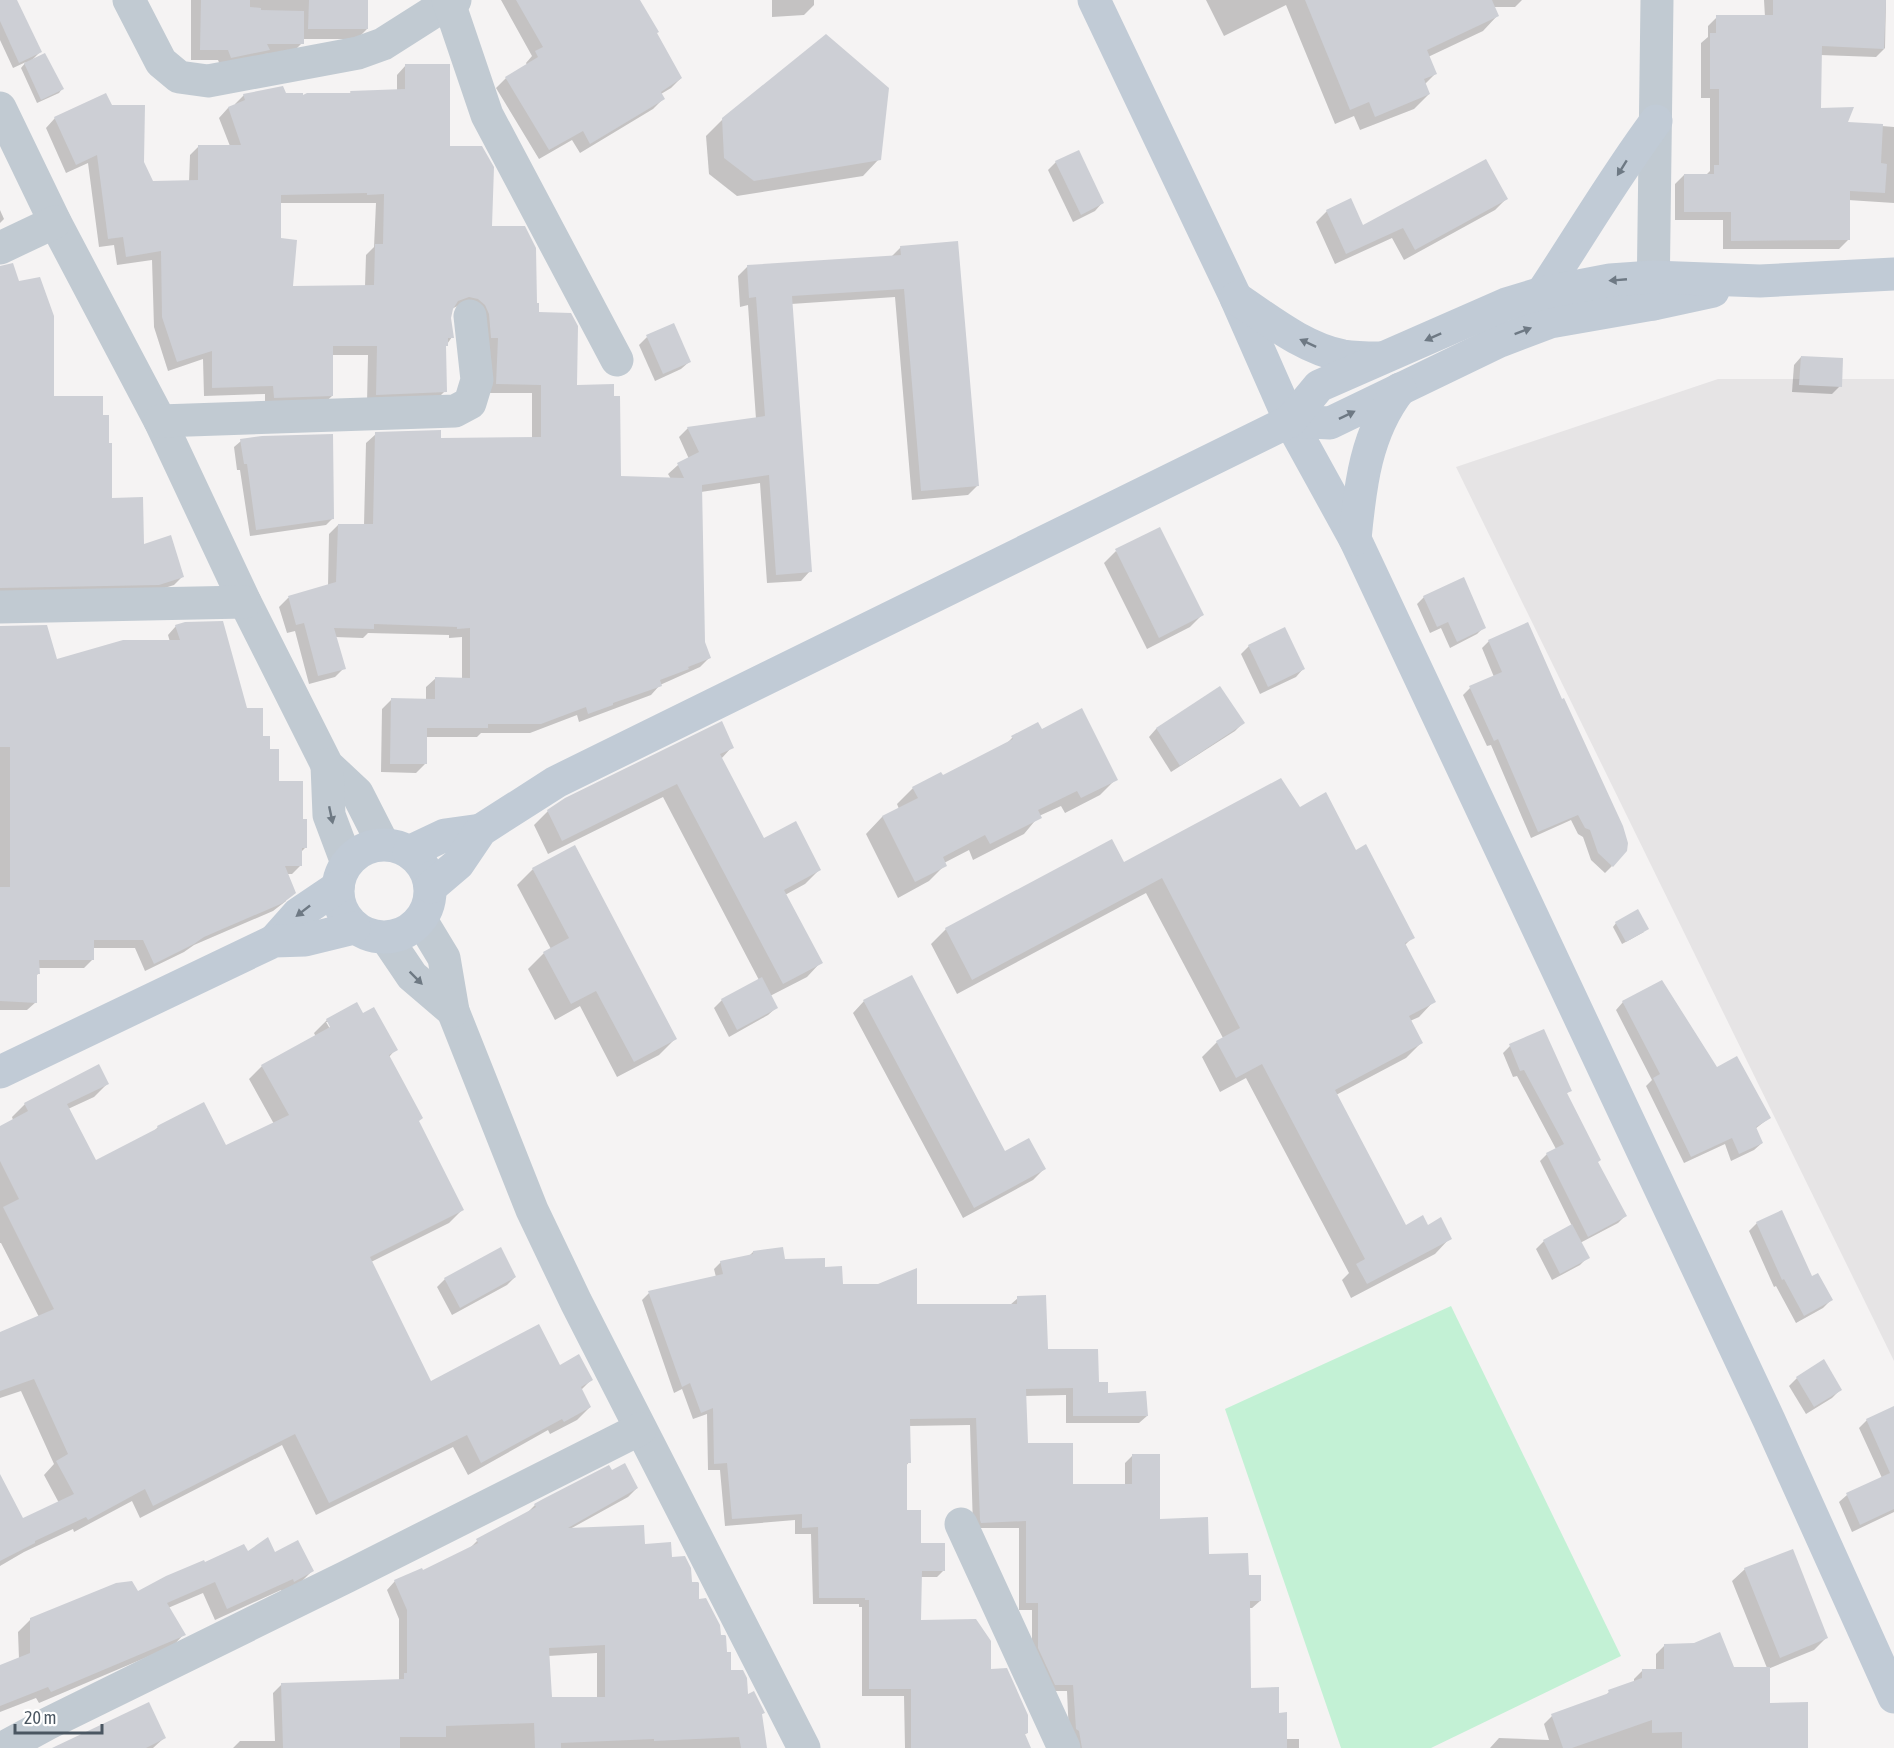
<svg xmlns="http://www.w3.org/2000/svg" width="1894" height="1748" font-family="'Asap Condensed',sans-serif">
<rect width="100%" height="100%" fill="#f5f3f3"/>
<!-- education -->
<polygon fill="#e6e4e5" points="1718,379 1894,379 1894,1361 1456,467"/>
<!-- green -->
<polygon fill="#c3f1d5" points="1451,1306 1621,1656 1431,1748 1341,1748 1225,1409"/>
<!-- shadow -->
<g fill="#0003" fill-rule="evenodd">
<polygon points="0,0 16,0 40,52 32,60 62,89 59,93 37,103 21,68 26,62 13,68 0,40"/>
<polygon points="191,0 367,0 367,29 357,39 303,39 302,43 292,53 264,54 258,60 221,67 218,60 191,60"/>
<polygon points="501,0 639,0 655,34 681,78 671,88 661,94 663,99 653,109 580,153 572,140 539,159 496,88 506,78 527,65 526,63 532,56"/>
<polygon points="772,0 814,0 814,5 804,15 772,17"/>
<polygon points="1206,0 1522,0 1515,7 1493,7 1497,16 1483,31 1428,57 1435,74 1425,84 1429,94 1414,109 1360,130 1354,116 1335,124 1286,5 1224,36"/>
<polygon points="1764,0 1886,0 1885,48 1876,57 1820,55 1820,110 1846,123 1894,127 1894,203 1848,200 1848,240 1839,249 1723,249 1723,220 1675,220 1675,184 1684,175 1706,175 1710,171 1710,98 1701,98 1701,43 1708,37 1708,26 1717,17 1765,17"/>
<path d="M406,65L491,228L536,304L538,314L620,477L671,479L668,474L678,465L689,459L679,437L688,428L756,419L748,305L740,307L738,276L747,267L891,257L901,247L977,486L968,495L912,500L895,297L791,304L810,571L801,581L767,583L760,483L701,492L703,642L709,658L700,667L660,685L651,695L579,722L577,715L530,733H481L477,737H425V764L416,773L381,772L382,709L391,700H426V687L436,678L462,679V637L449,638V635L368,633L363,638L335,637L344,668L335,677L309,684L295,631L287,633L279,607L288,598L328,586L329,534L338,525H364L366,443L376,434L440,440L532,438V393H488L458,306L451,309L450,318L452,337L445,347V391L436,400L367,403L368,355H331L332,396L322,405L265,407V394L204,396L203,359L168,371L154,327L152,260L117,265L114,245L99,247L88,163L66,173L46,128L55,118L143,162L152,182H189L190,155L199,146H230L219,118L228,108L235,106V104L244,95H285L302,97L348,95L351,92L397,91V75ZM279,203H376L374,247L366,255L365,286L292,288L279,239Z"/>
<polygon points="723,119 879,159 863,176 737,196 709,174 706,136"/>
<polygon points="1056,162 1102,203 1095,211 1073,222 1048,170"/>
<polygon points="1506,199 1495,210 1404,260 1392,238 1335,264 1316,222 1327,211 1362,227"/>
<polygon points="0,210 4,219 0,223"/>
<polygon points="0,267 52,397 101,416 111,499 142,546 182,577 174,585 149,593 0,597"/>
<polygon points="647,337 689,362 681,369 655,381 639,345"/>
<polygon points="1801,357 1840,386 1832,394 1792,392 1794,365"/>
<polygon points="241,441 333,518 326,525 250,536 240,470 237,470 234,447"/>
<polygon points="1116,551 1202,615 1190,627 1147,649 1104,563"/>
<polygon points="1424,597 1484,627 1477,634 1450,648 1441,628 1430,633 1417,604"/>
<polygon points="176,626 246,710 268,751 277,783 302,821 305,848 300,853 301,865 292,874 286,874 286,901 273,911 194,945 184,952 145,971 135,948 93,948 93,959 84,968 38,968 38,974 35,977 36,1002 27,1010 0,1010 0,627 56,661 170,642 168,635"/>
<polygon points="1284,629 1303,669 1296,677 1260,694 1241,654 1249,646"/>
<polygon points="1489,641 1561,701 1612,866 1605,873 1591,860 1583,837 1578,834 1571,820 1531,838 1491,745 1487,746 1463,695 1470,688 1494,677 1482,648"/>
<polygon points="1220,688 1243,723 1235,731 1171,772 1149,737 1156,729"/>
<polygon points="1041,731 1116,779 1100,795 1065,813 1061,806 1039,816 1024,834 973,860 969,850 944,863 945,865 929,881 898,898 866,834 882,817 899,809 897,804 913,788 942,777 1005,745 1012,738"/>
<polygon points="732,747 721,759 763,840 819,870 805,884 785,895 821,962 807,977 770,996 776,1008 768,1015 729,1037 714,1008 722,1000 759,980 663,797 548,854 534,825 548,811"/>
<polygon points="1299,809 1355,852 1413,937 1405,945 1434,1001 1419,1017 1410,1021 1421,1043 1406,1058 1336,1095 1405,1227 1427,1227 1450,1238 1435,1254 1351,1298 1342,1280 1349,1273 1246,1078 1220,1092 1202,1057 1217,1042 1223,1038 1146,893 957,994 931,944 946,929 1124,864"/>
<polygon points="533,869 675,1039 659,1055 617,1077 580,1006 555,1020 528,969 544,953 551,949 517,885"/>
<polygon points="1616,923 1644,932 1622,944 1613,927"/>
<polygon points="864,1001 1004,1153 1044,1169 1033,1180 963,1218 853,1013"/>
<polygon points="1623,1002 1717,1069 1769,1118 1755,1129 1762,1143 1754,1150 1731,1161 1725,1144 1684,1163 1646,1086 1652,1080 1616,1010"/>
<path d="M362,1015L396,1049L389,1057L418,1122L462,1210L449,1223L371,1262L430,1383L559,1367L591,1380L581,1390L590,1407L577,1420L550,1434L548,1430L468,1475L453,1447L316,1515L282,1445L140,1518L132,1501L74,1532L73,1529L24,1552L0,1566V1492L22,1520L59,1503L44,1475L54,1464L21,1391L0,1398V1334L39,1317L1,1243H0V1127L13,1120L12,1117L25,1104L98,1066L107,1084L94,1097L68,1109L96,1162L152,1133L158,1127L225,1147L274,1124L249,1079L262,1066L316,1037L314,1033L327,1020ZM326,1022H330L333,1034Z"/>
<polygon points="1543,1031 1570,1090 1566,1094 1597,1163 1625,1216 1618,1223 1580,1243 1588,1257 1580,1265 1552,1280 1536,1249 1544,1241 1572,1226 1540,1161 1547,1154 1556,1149 1517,1076 1513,1077 1503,1053 1510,1046"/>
<polygon points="1757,1223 1831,1300 1823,1308 1796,1323 1776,1286 1774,1287 1749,1231"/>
<polygon points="753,1252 783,1261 823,1268 841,1285 915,1305 1010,1305 1018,1298 1047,1351 1098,1383 1106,1395 1147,1416 1139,1423 1066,1423 1066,1395 1025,1396 1026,1444 1071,1485 1125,1485 1125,1463 1132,1456 1159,1520 1208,1555 1247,1577 1260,1601 1252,1608 1249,1608 1249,1689 1278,1714 1286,1739 1299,1739 1299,1748 1074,1748 1069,1736 1067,1691 1048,1691 1032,1655 1032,1610 1019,1610 1019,1528 973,1528 970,1425 909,1426 909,1462 906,1466 906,1511 920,1544 944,1570 937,1577 920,1577 919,1622 990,1670 1027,1733 1024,1735 1029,1748 905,1748 904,1696 862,1696 862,1607 859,1607 859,1604 813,1604 811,1534 795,1534 795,1520 725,1526 720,1470 708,1470 707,1414 693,1419 682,1389 674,1393 642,1300 649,1293 716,1277 714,1269 721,1262 749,1256"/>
<polygon points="515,1277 507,1285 452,1315 437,1287 445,1279"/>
<polygon points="1797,1378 1840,1390 1832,1398 1806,1414 1789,1386"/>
<polygon points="1894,1408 1894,1512 1852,1532 1839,1502 1847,1495 1882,1478 1859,1428 1867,1420"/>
<path d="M611,1472L637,1488L628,1497L570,1529L644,1546L671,1559L690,1583L729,1672L746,1696L763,1713L761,1715L766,1748H233L240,1741H275L273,1693L282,1684L399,1681V1619L387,1590L395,1581L422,1572L469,1549L477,1541L526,1514L535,1505L543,1500ZM597,1653V1698L551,1699L548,1656Z"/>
<polygon points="247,1554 274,1554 312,1571 300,1583 282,1592 281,1590 215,1620 203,1593 168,1608 184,1634 173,1646 39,1703 36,1698 0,1712 0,1667 19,1659 18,1632 30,1620 138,1593 205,1564"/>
<polygon points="1745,1569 1826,1638 1814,1650 1768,1669 1769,1704 1807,1748 1490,1748 1499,1738 1549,1740 1544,1724 1552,1716 1605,1696 1609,1692 1634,1683 1634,1679 1642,1671 1656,1671 1656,1654 1665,1645 1733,1668 1767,1668 1732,1581"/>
<polygon points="164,1738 153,1748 68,1748"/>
</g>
<!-- building -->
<g fill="#cdcfd5" fill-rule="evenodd">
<polygon points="0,0 17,0 42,52 19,63 0,21"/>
<polygon points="201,0 250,0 250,7 261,8 261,10 304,11 304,44 267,44 270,50 231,58 228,50 200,50"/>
<polygon points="309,0 368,0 368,29 308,29"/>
<polygon points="516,0 640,0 659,32 657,33 682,78 661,92 665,99 590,144 583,131 549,150 505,77 538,57 535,51 543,47"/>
<polygon points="1305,0 1492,0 1499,16 1427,50 1437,74 1424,79 1430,94 1375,117 1369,102 1350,110"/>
<polygon points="1773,0 1886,0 1884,49 1822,46 1821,108 1854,107 1848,122 1883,124 1881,163 1887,164 1885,193 1850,191 1850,240 1731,241 1731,212 1684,212 1684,174 1714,174 1714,165 1719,165 1719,89 1710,89 1710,33 1716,33 1716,15 1773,15"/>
<polygon points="826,34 889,88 881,160 754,181 724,158 722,118"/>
<polygon points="45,53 64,89 41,100 24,63"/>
<path d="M405,64H450V146H482L494,167L492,226H525L536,248L537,303H539V312L571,313L578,326L577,385L614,384V396H620L621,476L684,478L677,463L699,452L687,427L765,416L756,297L749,298L747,265L901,255L900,246L958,241L979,486L921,491L904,289L792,296L812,572L776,575L769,475L702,485L705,642L711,658L688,667L689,669L660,680L662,686L613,703V705L588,714L586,707L541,724H488V728H427V764H390L391,698L435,699V677L470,678V628L457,629V627L374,624V629L334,628L346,669L318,676L304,623L296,625L288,596L336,582L338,524H373L375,432L441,430V438L541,437V385L496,384L498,338H491L489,314L485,305L478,299L469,297L458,301L453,309L451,318L454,338H448V346H446L447,392L376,395L377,346H333V396L274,398L273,386L212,388V351L177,362L162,317L161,251L126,257L123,237L108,239L97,155L76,165L54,117L106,93L112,105H145L144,162L153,181L198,180V145H241L228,107L245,100L243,94L283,86L286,93H303V95L307,93H351L350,91L405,89ZM367,193V195L384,194L383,244H375L374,285L293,286L297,240L281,238V195Z"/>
<polygon points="1079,150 1104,203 1081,215 1055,161"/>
<polygon points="1486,159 1508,199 1415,250 1403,228 1346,254 1326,210 1351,198 1363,225"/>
<polygon points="13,263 19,281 40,277 54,316 54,396 103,396 103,415 109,415 109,443 112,443 112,498 143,497 144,544 171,535 184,577 159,585 0,588 0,266"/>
<polygon points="674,323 691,362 663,374 646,335"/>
<polygon points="1801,356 1843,358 1842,387 1799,385"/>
<polygon points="333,434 334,519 256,530 247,464 244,464 240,439 262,436"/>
<polygon points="1160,527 1204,615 1159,638 1115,549"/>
<polygon points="1464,577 1486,628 1457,642 1448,622 1437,627 1423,596"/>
<polygon points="223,621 247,708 263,708 263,736 270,736 270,749 279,749 279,781 303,781 303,819 307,819 307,848 302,848 302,866 285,866 296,893 283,903 204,937 194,944 154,964 143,940 94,940 94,960 39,960 40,974 37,974 37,1003 0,1001 0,887 10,887 10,747 0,747 0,626 47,625 57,659 123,640 180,640 175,625 185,622"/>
<polygon points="1528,622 1562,699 1564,698 1623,826 1628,843 1627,851 1613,867 1598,853 1590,830 1585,828 1578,815 1538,832 1498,739 1494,741 1469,686 1502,672 1488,640"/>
<polygon points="1285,627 1305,669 1268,687 1248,645"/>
<polygon points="1220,686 1245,723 1180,766 1156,728"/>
<polygon points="1082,708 1118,780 1081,798 1077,791 1038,810 1042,818 990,844 985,835 943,857 947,866 915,882 882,816 918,798 912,787 941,772 943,775 1013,739 1011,736 1038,722 1042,729"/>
<polygon points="722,721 734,748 720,754 764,838 796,821 821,870 784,890 823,963 783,984 677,784 562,841 547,810 565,798"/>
<polygon points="1281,778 1300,807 1326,792 1356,850 1366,844 1415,938 1405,943 1436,1002 1409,1016 1423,1043 1335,1090 1406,1225 1423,1215 1428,1225 1441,1217 1452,1239 1367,1284 1356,1264 1365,1259 1262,1064 1236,1078 1216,1041 1240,1028 1162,878 972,980 945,928 1112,839 1124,862"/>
<polygon points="575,845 677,1039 634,1062 596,991 571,1004 543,952 569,938 532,868"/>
<polygon points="1638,909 1649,929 1626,942 1615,922"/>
<polygon points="912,975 1005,1151 1029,1138 1046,1169 974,1208 863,1000"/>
<polygon points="762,977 778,1008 737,1030 721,999"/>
<polygon points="1662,980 1717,1067 1737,1056 1771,1118 1756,1127 1763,1143 1739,1154 1732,1138 1691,1157 1653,1078 1660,1074 1622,1001"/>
<polygon points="357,1002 363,1013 374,1007 398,1050 389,1055 423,1118 419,1121 464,1210 370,1257 431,1381 539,1324 560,1365 579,1354 593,1380 581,1387 591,1407 564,1422 562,1419 481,1463 467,1435 329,1503 295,1434 153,1506 145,1489 88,1520 86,1517 35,1541 35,1543 0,1561 0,1474 23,1518 74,1494 56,1461 68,1454 34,1379 0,1391 0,1332 54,1309 3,1207 19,1199 0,1161 0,1126 28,1111 24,1103 99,1064 109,1084 67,1104 96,1160 158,1128 157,1126 204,1102 226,1145 289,1115 261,1065 330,1027 326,1019"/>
<polygon points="1544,1029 1572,1091 1567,1093 1601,1160 1598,1162 1627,1216 1588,1237 1546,1153 1564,1144 1524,1070 1520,1071 1509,1044"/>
<polygon points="1782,1210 1812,1276 1818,1273 1833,1300 1804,1316 1784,1279 1782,1280 1756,1222"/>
<polygon points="1572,1224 1590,1258 1560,1274 1543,1240"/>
<polygon points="501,1247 516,1277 460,1308 444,1278"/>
<polygon points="783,1247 785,1259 825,1258 825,1267 842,1266 843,1284 878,1284 917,1268 917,1304 1017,1304 1017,1296 1046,1295 1048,1349 1098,1349 1099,1382 1108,1382 1108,1393 1146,1391 1148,1416 1073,1416 1073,1388 1026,1389 1028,1443 1073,1443 1073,1484 1132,1484 1132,1454 1160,1454 1160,1519 1208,1517 1209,1554 1248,1553 1249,1575 1261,1575 1261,1601 1250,1601 1251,1688 1279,1687 1279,1713 1287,1712 1287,1748 1082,1748 1079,1731 1076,1729 1073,1685 1055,1685 1038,1648 1038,1603 1026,1603 1026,1521 981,1523 980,1520 976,1418 910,1419 911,1463 907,1463 907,1510 921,1510 921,1543 945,1543 945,1571 922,1571 921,1620 976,1619 991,1641 991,1669 1007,1668 1028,1715 1028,1733 1025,1734 1031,1748 911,1748 911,1689 869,1689 869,1600 865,1600 865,1598 819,1598 818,1527 802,1528 802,1514 732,1519 727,1463 714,1464 713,1408 701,1413 690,1383 682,1387 648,1291 723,1274 720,1261 753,1254 753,1251"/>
<polygon points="1824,1359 1842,1390 1814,1407 1796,1377"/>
<polygon points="1894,1406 1894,1509 1860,1525 1846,1493 1890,1473 1866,1419"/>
<path d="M625,1463L638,1488L568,1528L644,1525L645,1544L671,1542L672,1557L685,1556L691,1568L692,1582H698L699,1583V1599L706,1598L720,1625L721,1635H725L726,1636L727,1652H731V1670H743L747,1678L748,1694L754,1691L765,1713L762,1714L767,1748H741L739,1737L654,1741V1739L561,1743V1748H535L534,1723L446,1726V1737H400V1748H283L281,1683L404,1679V1673H407V1610L394,1580L422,1568L423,1570L478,1543L476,1539L536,1507L534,1504L543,1499L609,1465L612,1470ZM605,1645V1697H552L549,1648Z"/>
<polygon points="268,1537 275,1552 298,1540 314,1571 294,1582 293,1579 227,1609 215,1582 167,1603 186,1635 51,1692 48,1687 0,1706 0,1665 30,1653 30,1618 116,1583 132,1581 138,1591 166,1576 204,1560 205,1562 244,1544 248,1551"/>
<polygon points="1793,1549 1828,1638 1780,1658 1744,1568"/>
<polygon points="1720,1632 1734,1667 1770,1667 1770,1703 1808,1702 1808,1748 1682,1748 1682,1732 1652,1733 1652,1720 1572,1748 1563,1748 1551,1714 1609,1693 1608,1690 1642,1678 1642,1669 1664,1669 1664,1644 1694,1643"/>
<polygon points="149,1702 166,1738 146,1748 52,1748"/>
</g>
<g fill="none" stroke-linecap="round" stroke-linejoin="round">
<!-- street -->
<g stroke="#c1cad2" stroke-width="33">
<polyline points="129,0 161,62 179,77 208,81 358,53 383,44 449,2 455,0"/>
<polyline points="448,0 487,115 617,360"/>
<polyline points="0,108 55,222 160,421 245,602 327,765 357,793 383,844"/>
<polyline points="0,248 55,222"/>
<polyline points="1653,304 1657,0"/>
<polyline points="160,421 455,411 470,403 477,380 470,316"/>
<polyline points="0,607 245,602"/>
<polyline points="327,765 329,815 347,863"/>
<polyline points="421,920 444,958 453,1011 532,1210 576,1302 804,1748"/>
<polyline points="387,939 412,976 453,1011"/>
<polyline points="961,1524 1064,1748"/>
<polyline points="3,1748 47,1724 346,1577 640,1429"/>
</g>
<!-- secondary -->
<g stroke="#c1cbd6" stroke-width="33">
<polyline points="1094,0 1236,298 1290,421 1355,539 1769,1420 1894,1697"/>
<path d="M1542,293C1580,236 1615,176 1656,121"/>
<path d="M1236,298C1269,320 1303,348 1343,356C1355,358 1368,358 1380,358"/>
<polyline points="1290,421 1330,423 1500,341 1550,322 1653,304 1713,291"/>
<path d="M1355,539C1360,486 1366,432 1400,389"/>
<circle cx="384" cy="891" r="46"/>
<polyline points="409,852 445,835 481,830"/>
<polyline points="431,887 458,864 481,830 556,782 1290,421 1319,386 1506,304 1542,293 1610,280 1653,277 1760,281 1894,274"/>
<polyline points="274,941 298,914 338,887"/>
<polyline points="0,1072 274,941 305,940 354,928"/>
</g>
</g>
<!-- one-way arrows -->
<defs><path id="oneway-solid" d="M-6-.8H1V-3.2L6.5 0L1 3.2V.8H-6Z" transform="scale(1.5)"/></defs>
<g fill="#6e7984">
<use href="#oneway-solid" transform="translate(1622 168) rotate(122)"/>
<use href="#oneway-solid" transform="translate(1618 280) rotate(175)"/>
<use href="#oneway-solid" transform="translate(1523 331) rotate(-21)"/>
<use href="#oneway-solid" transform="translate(1433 337) rotate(156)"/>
<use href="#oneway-solid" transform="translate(1308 343) rotate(-155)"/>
<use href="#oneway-solid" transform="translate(1347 415) rotate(-26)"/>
<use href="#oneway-solid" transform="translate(303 911) rotate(142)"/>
</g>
<g fill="#6e7983">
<use href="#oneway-solid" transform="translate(331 815) rotate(78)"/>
<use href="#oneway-solid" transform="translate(416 978) rotate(45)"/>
</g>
<!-- scale -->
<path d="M15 1724v9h87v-9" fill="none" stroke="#4a5661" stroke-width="3"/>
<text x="24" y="1724" font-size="18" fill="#4a5661" stroke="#ffffff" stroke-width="4.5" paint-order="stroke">20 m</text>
</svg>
